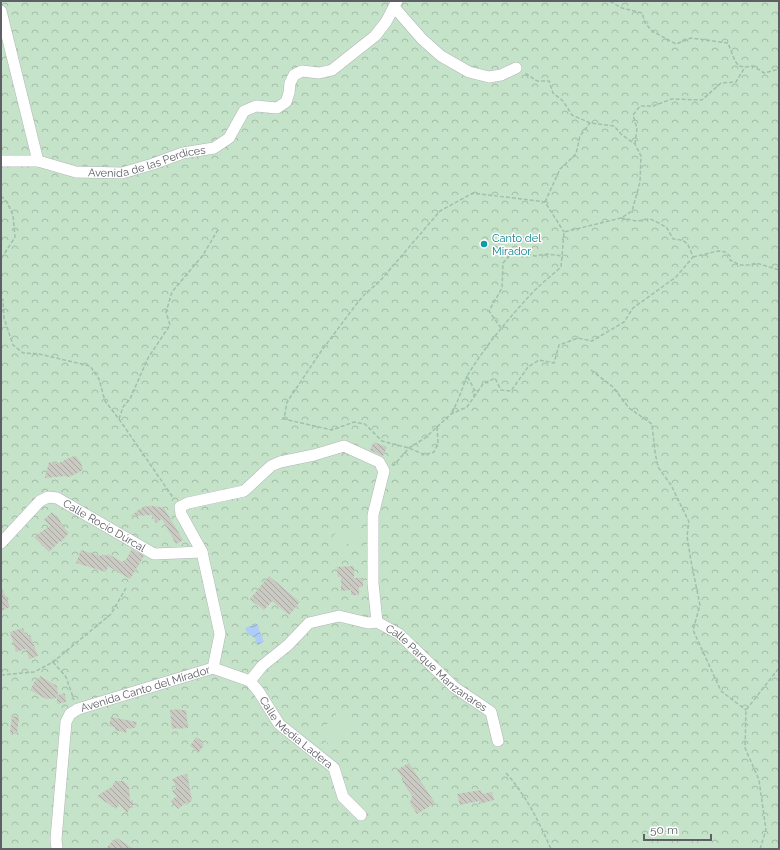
<svg xmlns="http://www.w3.org/2000/svg" width="780" height="850" font-family="Raleway,sans-serif">
<defs>
<pattern id="forest-crowns" width="20" height="18" patternUnits="userSpaceOnUse"><rect width="20" height="18" fill="#c5e3c9"/><path d="M2 6a3 3 0 1 1 6 0M12 15a3 3 0 1 1 6 0" fill="none" stroke="#a3bba7"/></pattern>
<pattern id="water-waves" width="16" height="10" patternUnits="userSpaceOnUse"><rect width="16" height="10" fill="#aecdf6"/><path d="M0 5q4-4 8 0t8 0" fill="none" stroke="#91aacb"/></pattern>
<pattern id="building-back-hatch" width="6" height="6" patternUnits="userSpaceOnUse"><rect width="6" height="6" fill="#cac9c2"/><path d="M-1 5l2 2M0 0l6 6M5-1l2 2" fill="none" stroke="#a7a7a1"/></pattern>
</defs>
<rect width="100%" height="100%" fill="#eeede6"/>
<!-- forest -->
<rect fill="url(#forest-crowns)" x="1" y="1" width="778" height="848"/>
<!-- pitch -->
<g fill="#c5e3c9">
<polygon points="359,525 363,538 338,548 333,535"/>
<polygon points="342,708 355,720 331,746 318,734"/>
</g>
<!-- water -->
<polygon fill="url(#water-waves)" points="257,624 264,642 257,645 255,638 248,634 245,628"/>
<!-- building -->
<g fill="url(#building-back-hatch)">
<polygon points="374,442 387,447 383,456 370,450"/>
<polygon points="76,456 81,463 83,470 69,477 65,476 45,478 49,462 57,464 71,457"/>
<polygon points="148,506 153,506 164,508 183,540 176,544 162,519 156,523 152,515 131,516 140,509"/>
<polygon points="52,512 61,521 60,522 65,527 64,528 69,533 61,542 60,541 49,552 34,537 50,526 44,520"/>
<polygon points="132,549 144,556 130,579 108,566 106,572 76,563 81,550 101,556 102,554 107,556 108,554 124,563"/>
<polygon points="354,566 354,578 363,578 363,587 359,587 359,595 351,595 351,590 341,591 341,577 338,577 337,567"/>
<polygon points="269,576 300,602 289,615 272,601 264,610 250,599"/>
<polygon points="1,586 10,607 1,611"/>
<polygon points="23,628 26,636 30,635 38,656 29,659 26,649 16,652 10,632"/>
<polygon points="40,676 57,686 58,695 65,693 66,702 57,704 57,698 46,699 30,690 36,679 38,680"/>
<polygon points="181,709 181,710 186,710 188,728 177,729 178,728 172,729 170,710"/>
<polygon points="12,716 19,717 17,734 10,733"/>
<polygon points="111,717 137,722 135,728 132,728 132,729 127,728 126,733 115,730 115,727 109,726"/>
<polygon points="196,737 202,741 201,743 204,745 199,752 190,746"/>
<polygon points="409,763 435,803 417,814 410,803 412,796 402,781 404,780 397,770"/>
<polygon points="187,774 192,800 187,805 186,803 178,809 171,801 177,796 172,791 177,787 172,780 178,776"/>
<polygon points="115,781 124,781 129,787 130,801 133,800 133,808 130,808 127,813 119,804 116,809 97,796 113,786 113,783 115,783"/>
<polygon points="481,790 482,794 492,792 494,800 479,804 479,801 460,805 457,794"/>
<polygon points="117,838 134,849 106,849 113,840 115,841"/>
</g>
<g fill="none" stroke-linecap="round" stroke-linejoin="round">
<!-- minor casing -->
<g stroke="#b3b5b9" stroke-width="12">
<g id="minor">
<polyline points="394,7 422,39 441,56 469,72 489,77 501,75 516,68"/>
<polyline points="1,11 38,161"/>
<path id="s1" d="M1,161H38L76,172L122,173L153,164L183,153L214,148L229,138L244,111L256,106L277,108L286,102L289,93L290,83L294,75L302,71L319,73L332,70L375,36L386,22L397,1"/>
<path id="s2" d="M1,543L40,501L48,497L57,498L154,554L202,552"/>
<path id="s3" d="M213,668L250,681L259,692L279,724L334,768L343,797L361,815"/>
<polyline points="250,681 262,666 288,645 309,623 339,616 368,623 377,622"/>
<path id="s4" d="M57,849L56,839L66,722L70,714L78,709L213,668L220,634L202,552L181,514L180,507L188,503L244,491L271,466L280,462L314,455L344,446L379,462L384,471L373,515V583L377,622L399,634L454,687L491,712L498,741"/>
</g>
</g>
<!-- path -->
<g stroke="#9ec1ac" stroke-width="1.5" stroke-dasharray="4 2" stroke-linecap="butt">
<polyline points="611,1 611,2 622,8 642,13 645,23 652,31 676,44 691,38 728,43 735,61 739,66 745,67 753,66 764,73 779,69"/>
<polyline points="635,144 637,128 633,115 640,106 653,106 672,99 702,100 721,83 736,82 745,67"/>
<polyline points="1,196 7,202 13,215 15,237 1,259"/>
<polyline points="545,202 560,169 576,154 580,136 590,123"/>
<polyline points="693,257 718,251 725,252 730,256 730,260 740,265 750,265 756,263 779,270"/>
<polyline points="1,298 3,300 4,318 13,345 23,353 39,354 90,366 99,379 105,401 119,419 174,499"/>
<polyline points="501,328 489,311 502,288 503,263 514,251 535,256 547,254 562,256"/>
<polyline points="591,370 613,387 629,408 652,424 655,452 658,467 671,485 689,522 687,536 691,561 700,605 693,630 721,691 746,710"/>
<path d="M474,397L483,384L495,378L501,390L511,391L528,367L539,360L554,363L559,345L578,338L592,341L624,322L633,308L676,277L693,257C688,244 688,240 673,239L667,228L659,223L650,219L637,221L621,218"/>
<polyline points="452,413 458,400 467,376"/>
<polyline points="119,419 123,407 130,399 148,358 170,325 166,312 172,292 203,255 219,228"/>
<polyline points="437,427 438,443 434,452 425,455 409,448 382,441 365,424 354,422 332,430 284,419 287,402 322,350 355,306 364,295 380,281 440,211 473,193 545,202 564,232"/>
<path d="M392,465H394L409,448L425,438L451,414L467,407L474,397V389L467,376C486,345 509,318 533,292C542,283 552,275 561,267L564,232L621,218L632,211L640,182L641,156L635,144L622,135L614,126L590,123L572,115L563,101L553,93L549,81H537L525,73"/>
<polyline points="53,662 66,677 74,700"/>
<polyline points="1,675 34,672 53,662 111,614 126,588"/>
<path d="M506,773C526,795 539,822 551,849"/>
<polyline points="760,849 766,830 759,780 745,748 746,710 779,668"/>
</g>
<!-- minor -->
<use href="#minor" stroke="#fff" stroke-width="11"/>
</g>
<!-- markers -->
<circle fill="#0f9aa8" stroke="#fff" stroke-width="1.5" cx="484" cy="244" r="4"/>
<g text-anchor="middle" stroke-width="3" stroke-linejoin="round" paint-order="stroke">
<!-- street labels -->
<g font-size="11" fill="#5e6065" stroke="#fff">
<text dy="4" stroke="none"><textPath href="#s1" startOffset="149">Avenida de las Perdices</textPath></text>
<text dy="4" stroke="none"><textPath href="#s2" startOffset="130">Calle Rocío Dúrcal</textPath></text>
<text dy="4" stroke="none"><textPath href="#s4" startOffset="912">Calle Parque Manzanares</textPath></text>
<text dy="4" stroke="none"><textPath href="#s4" startOffset="216">Avenida Canto del Mirador</textPath></text>
<text dy="4" stroke="none"><textPath href="#s3" startOffset="109">Calle Media Ladera</textPath></text>
</g>
<!-- culture labels -->
<g font-size="11" fill="#0d838f" stroke="#fff" text-anchor="start">
<text x="492" y="242">Canto del<tspan x="492" dy="13">Mirador</tspan></text>
</g>
</g>
<!-- border -->
<rect width="780" height="850" fill="none" stroke="#5e6065" stroke-width="4"/>
<!-- scale -->
<path d="M644 834v6h67v-6" fill="none" stroke="#5e6065" stroke-width="2"/>
<text x="650" y="834" font-size="12" fill="#5e6065" stroke="#ffffff" stroke-width="3" paint-order="stroke">50 m</text>
</svg>
